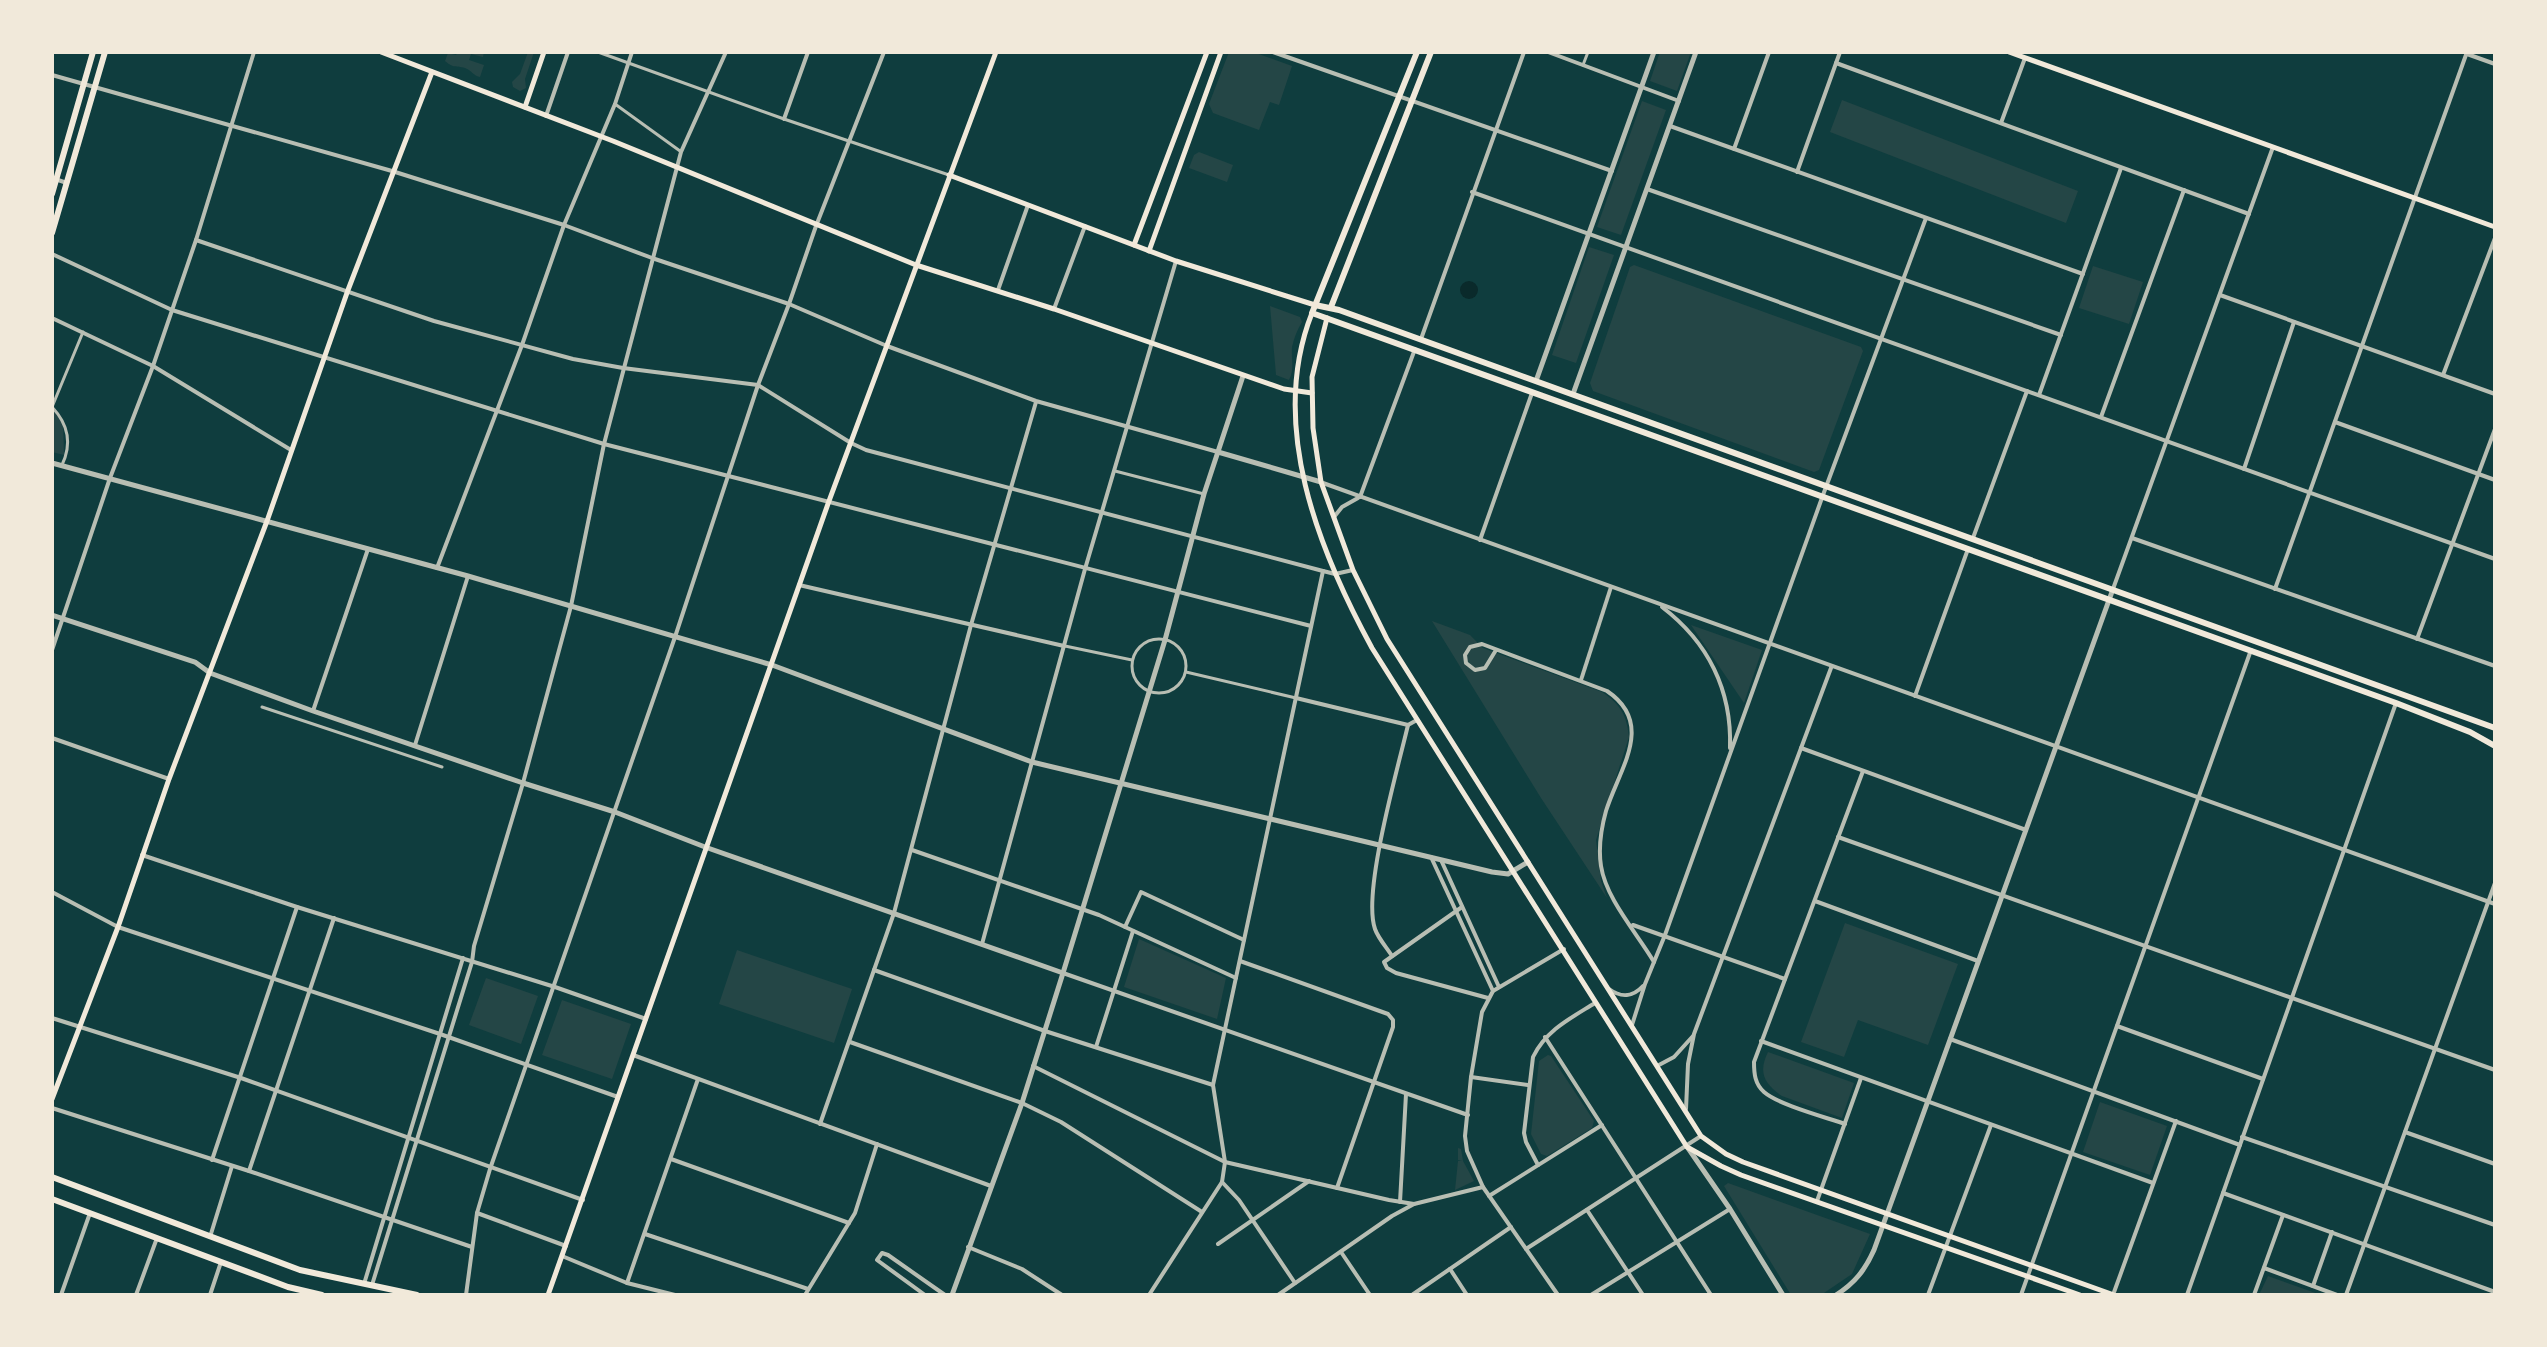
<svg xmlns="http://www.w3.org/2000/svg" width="2547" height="1347" font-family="'Fira Sans',sans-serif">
<rect width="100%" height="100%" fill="#0f3d3e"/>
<!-- green -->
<g fill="#244646">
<path d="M458,52H484L483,57L471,54L469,60L484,65L480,77C472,75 473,71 465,68C456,65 454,69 445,61L448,53L456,55Z"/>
<polygon points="528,52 534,52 525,79 526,88 520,91 513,87 512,82 520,74"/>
<polygon points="1229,52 1253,52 1292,66 1279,105 1270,102 1259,130 1213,113 1209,104"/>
<polygon points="1660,52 1691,52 1677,91 1650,81"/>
<polygon points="1842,100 2078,191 2066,223 1830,132"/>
<polygon points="1642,101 1666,110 1621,235 1597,227"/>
<polygon points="1199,152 1233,165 1227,182 1189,168 1194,155"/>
<polygon points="1589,247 1614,255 1576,363 1552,355"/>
<polygon points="1634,265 1861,347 1863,351 1819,470 1814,472 1593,391 1590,383 1630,267"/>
<polygon points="2093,266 2143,282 2129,324 2079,308"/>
<path d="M1270,306L1300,317L1302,322C1297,330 1294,338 1292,347C1291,360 1295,369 1289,380L1276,375Z"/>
<polygon points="52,410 63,419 64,455 52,452"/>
<path d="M1432,621L1470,635L1483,648L1602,692C1620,704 1627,715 1629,737L1596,840L1601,881L1607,898L1541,798Z"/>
<polygon points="1691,625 1762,650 1744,703"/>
<polygon points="1845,923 1958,964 1928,1045 1858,1020 1844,1057 1801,1042"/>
<polygon points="1139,939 1226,978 1217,1019 1124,987"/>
<polygon points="737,950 852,989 834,1043 719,1004"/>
<polygon points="486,978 538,996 521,1044 469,1025"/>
<polygon points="562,1000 631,1024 612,1079 542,1055"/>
<path d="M1768,1052L1854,1083L1842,1118L1782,1096C1764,1084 1758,1072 1768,1052Z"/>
<polygon points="1548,1055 1551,1056 1594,1121 1592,1128 1547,1156 1541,1154 1531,1134 1539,1061"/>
<polygon points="2100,1102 2167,1126 2150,1175 2083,1152"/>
<polygon points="1458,1148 1461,1149 1463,1161 1474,1181 1455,1190 1458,1161 1462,1161 1458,1160"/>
<polygon points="1728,1183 1870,1234 1852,1274 1821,1295 1791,1295 1724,1186"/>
<polygon points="2268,1276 2321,1295 2259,1295"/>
</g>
<!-- water -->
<circle fill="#0a2a2b" cx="1469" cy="290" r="9"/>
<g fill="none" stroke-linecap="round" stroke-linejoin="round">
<!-- pedestrian -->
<g stroke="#b8beb3" stroke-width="3">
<polyline points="598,52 784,119 949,175"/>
<polyline points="1583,65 1588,52"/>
<polyline points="615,104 680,151"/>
<polyline points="52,407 83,332"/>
<path d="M52,407C68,424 72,444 62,465"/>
<polyline points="1115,471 1204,494"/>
<circle cx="1159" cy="666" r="27"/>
<polyline points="1065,646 1132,660"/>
<polyline points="1186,672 1296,698"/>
<polyline points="262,707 442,767"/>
</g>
<!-- minor -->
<g stroke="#b8beb3" stroke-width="4">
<polyline points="1273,52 1612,171"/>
<polyline points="1548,52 1679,101"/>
<polyline points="2467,54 2495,64"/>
<polyline points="1836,63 2249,214"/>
<polyline points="52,75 392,171 564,225 652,258 789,304 887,346 1036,401 1218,452"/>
<polyline points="546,116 568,52"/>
<polyline points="784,119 808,52"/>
<polyline points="2001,123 2025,58"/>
<polyline points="1670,126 2083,274"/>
<polyline points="1734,149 1769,52"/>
<polyline points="1797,172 1840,52"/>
<polyline points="52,178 67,183"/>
<polyline points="1647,189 2061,335"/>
<polyline points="1472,192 2495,559"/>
<polyline points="196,240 434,321 573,359 623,368 758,385 851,443 866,450 1323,571 1335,574 1353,570"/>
<polyline points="52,254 172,310 604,444 1311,626"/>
<polyline points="998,290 1028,205"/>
<polyline points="2220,295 2495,394"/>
<polyline points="1054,309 1085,226"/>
<polyline points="52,318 153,366 291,450"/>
<polyline points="1421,339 1524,52"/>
<polyline points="2443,375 2495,238"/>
<polyline points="2039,395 2121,168"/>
<polyline points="2101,417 2184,190"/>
<polyline points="2335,422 2495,480"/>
<polyline points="2244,469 2294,322"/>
<polyline points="1323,483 2495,904"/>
<polyline points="1360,497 1415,349"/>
<polyline points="1334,517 1342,507 1358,498"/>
<polyline points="1973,538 2027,391"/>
<polyline points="2132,538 2495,666"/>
<polyline points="1480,540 1532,393"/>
<polyline points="437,568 522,345 564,225 615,104 632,52"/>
<polyline points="799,585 1064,646"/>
<polyline points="2113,589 2273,147"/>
<polyline points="2275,589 2467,52"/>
<path d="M1662,607C1708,642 1732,690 1730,748"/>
<polyline points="2417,639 2495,429"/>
<polyline points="52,650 110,478 153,366 196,240 254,52"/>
<path d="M1496,650L1485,668L1475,670L1466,663L1465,655L1470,647L1482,644L1607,691C1656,724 1619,769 1606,811C1601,829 1598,847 1601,866C1606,899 1637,933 1654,962"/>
<polyline points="1581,680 1611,587"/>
<polyline points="1915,696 1968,549"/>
<polyline points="1296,698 1408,725 1417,720"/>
<polyline points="313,711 368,549"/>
<polyline points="52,738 169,779"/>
<polyline points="415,745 468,576"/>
<polyline points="1801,748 2026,830"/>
<polyline points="1838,837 2495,1070"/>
<polyline points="912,850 1099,915 1236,978"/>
<polyline points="142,855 297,907 555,987 646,1019"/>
<polyline points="1431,857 1493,991"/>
<polyline points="1441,860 1499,987"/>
<polyline points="52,892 118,927 440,1034 618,1097"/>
<polyline points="1815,901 1978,961"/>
<polyline points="1462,907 1384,962 1387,968 1396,973 1488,998"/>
<polyline points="1633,925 1785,979"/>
<polyline points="1125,927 1141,892 1244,940"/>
<polyline points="982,944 1085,569 1176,261"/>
<path d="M1392,956C1387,948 1378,938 1375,929C1362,892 1398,768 1408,725"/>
<polyline points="1240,961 1388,1014 1393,1020 1393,1027 1337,1188"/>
<polyline points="874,970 1045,1031 1213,1085"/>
<polyline points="1063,973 1468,1115"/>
<path d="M1609,989C1621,998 1633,997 1643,986"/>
<polyline points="52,1018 241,1078 583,1200"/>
<polyline points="1632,1025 1645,984 1665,935 1823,495 1926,218"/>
<polyline points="2117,1026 2263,1079"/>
<polyline points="1545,1037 1711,1295"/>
<polyline points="1950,1039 2240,1145"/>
<polyline points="1761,1041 2153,1183"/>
<polyline points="850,1042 1022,1103 1061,1122 1202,1212"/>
<polyline points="1096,1047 1133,931"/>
<polyline points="633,1055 991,1186"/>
<polyline points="1033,1066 1225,1162 1389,1200 1414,1204"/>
<polyline points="1657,1066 1674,1057 1693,1036"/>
<polyline points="1471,1077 1528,1085"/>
<polyline points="52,1108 249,1171 472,1247"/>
<polyline points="1686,1109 1688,1064 1694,1034 1831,668"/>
<polyline points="820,1124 894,913 971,625 1036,402"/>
<path d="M1845,1124C1825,1117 1779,1105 1764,1092C1755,1084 1754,1074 1754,1062L1863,771"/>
<polyline points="2405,1132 2495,1164"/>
<polyline points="2242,1137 2495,1225"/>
<polyline points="671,1159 849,1223"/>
<polyline points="212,1160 297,907"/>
<path d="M1538,1165L1526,1142L1524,1133L1533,1057C1546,1030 1571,1018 1595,1003"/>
<polyline points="249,1171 334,918"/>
<polyline points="1222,1182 1239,1200 1295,1283"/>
<polyline points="2223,1193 2495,1292"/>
<polyline points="1489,1196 1602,1125"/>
<polyline points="1817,1201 1861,1078"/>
<polyline points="1400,1202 1406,1094"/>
<polyline points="1587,1210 1643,1295"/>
<polyline points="477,1213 566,1246"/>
<polyline points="645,1234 808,1289"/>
<polyline points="210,1237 232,1166"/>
<polyline points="1218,1244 1309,1181"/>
<polyline points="968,1247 1022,1269 1062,1295"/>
<polyline points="1526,1249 1701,1136"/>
<polyline points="1341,1252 1370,1295"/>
<polyline points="562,1256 627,1283 675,1295"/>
<polyline points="2264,1268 2337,1295"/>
<polyline points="1450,1269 1467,1295"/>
<polyline points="627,1283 698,1079"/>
<polyline points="364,1284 463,958"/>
<polyline points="372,1285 472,962 474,946 523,783 571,606 604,444 681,152 726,52"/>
<polyline points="2313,1286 2332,1232"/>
<polyline points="61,1295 90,1213"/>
<polyline points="136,1295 157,1238"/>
<polyline points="210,1295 221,1262"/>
<polyline points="466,1295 477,1213 490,1169 675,637 758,385 789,304 816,226 884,52"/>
<polyline points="805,1295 855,1213 877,1144"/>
<polyline points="925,1295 877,1260 882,1253 888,1255 945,1295"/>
<polyline points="1149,1295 1222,1182 1225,1162 1213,1085 1323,571"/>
<polyline points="1278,1295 1392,1216 1414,1204 1483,1187"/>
<polyline points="1412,1295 1511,1227"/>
<polyline points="1558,1295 1483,1187 1467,1151 1465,1136 1471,1077 1482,1012 1493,991 1564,949"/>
<polyline points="1591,1295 1730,1209"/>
<polyline points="1928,1295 1991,1125"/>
<polyline points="2021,1295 2251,650"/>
<polyline points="2113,1295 2176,1121"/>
<polyline points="2187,1295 2396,703"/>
<polyline points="2254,1295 2283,1215"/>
<polyline points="2346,1295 2495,883"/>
</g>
<!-- tertiary -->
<g stroke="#b8beb3" stroke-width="5">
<polyline points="1536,381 1654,52"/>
<polyline points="1573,394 1696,52"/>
<polyline points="1218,452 1321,482"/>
<polyline points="52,463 468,576 772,665 1032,762 1492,872 1508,874 1528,862"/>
<polyline points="52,615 195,662 210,673 313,711 523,783 615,812 705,847 1063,973"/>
<polyline points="1688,1148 1730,1209 1783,1295"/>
<polyline points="952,1295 1022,1103 1063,973 1165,640 1204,494 1243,376"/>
<path d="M1836,1295C1855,1283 1865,1270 1874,1250L2113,589"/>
</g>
<!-- secondary -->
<g stroke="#f1e9da" stroke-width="5">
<polyline points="381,52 613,141 916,265 1054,309 1284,389 1312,393"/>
<polyline points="2009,52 2495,227"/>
<polyline points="525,107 544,52"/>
<polyline points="949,175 1176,261 1315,305"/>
<polyline points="1134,245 1207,52"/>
<polyline points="1149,251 1221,52"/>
<path d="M1312,313C1268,424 1318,549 1372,648L1687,1147L1721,1166L1741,1175L2080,1295"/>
<polyline points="1327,318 1312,377 1313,428 1321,482 1353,570 1387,639 1701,1136 1726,1154 1743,1162 2114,1295"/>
<polyline points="52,1099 118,927 169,779 267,521 348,290 432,72"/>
<polyline points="548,1295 829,501 996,52"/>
</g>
<!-- primary -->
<g stroke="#f1e9da" stroke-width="6">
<polyline points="1417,52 1312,313 2396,703 2470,732 2495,746"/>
<polyline points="52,194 93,52"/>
<polyline points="52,233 105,52"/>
<polyline points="1315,305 1339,310 2495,728"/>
<polyline points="1331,307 1431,52"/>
<polyline points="52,1177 300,1270 417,1295"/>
<polyline points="52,1199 288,1287 322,1295"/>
</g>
</g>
<!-- border -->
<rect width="2547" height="1347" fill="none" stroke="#f1e9da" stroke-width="108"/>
</svg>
